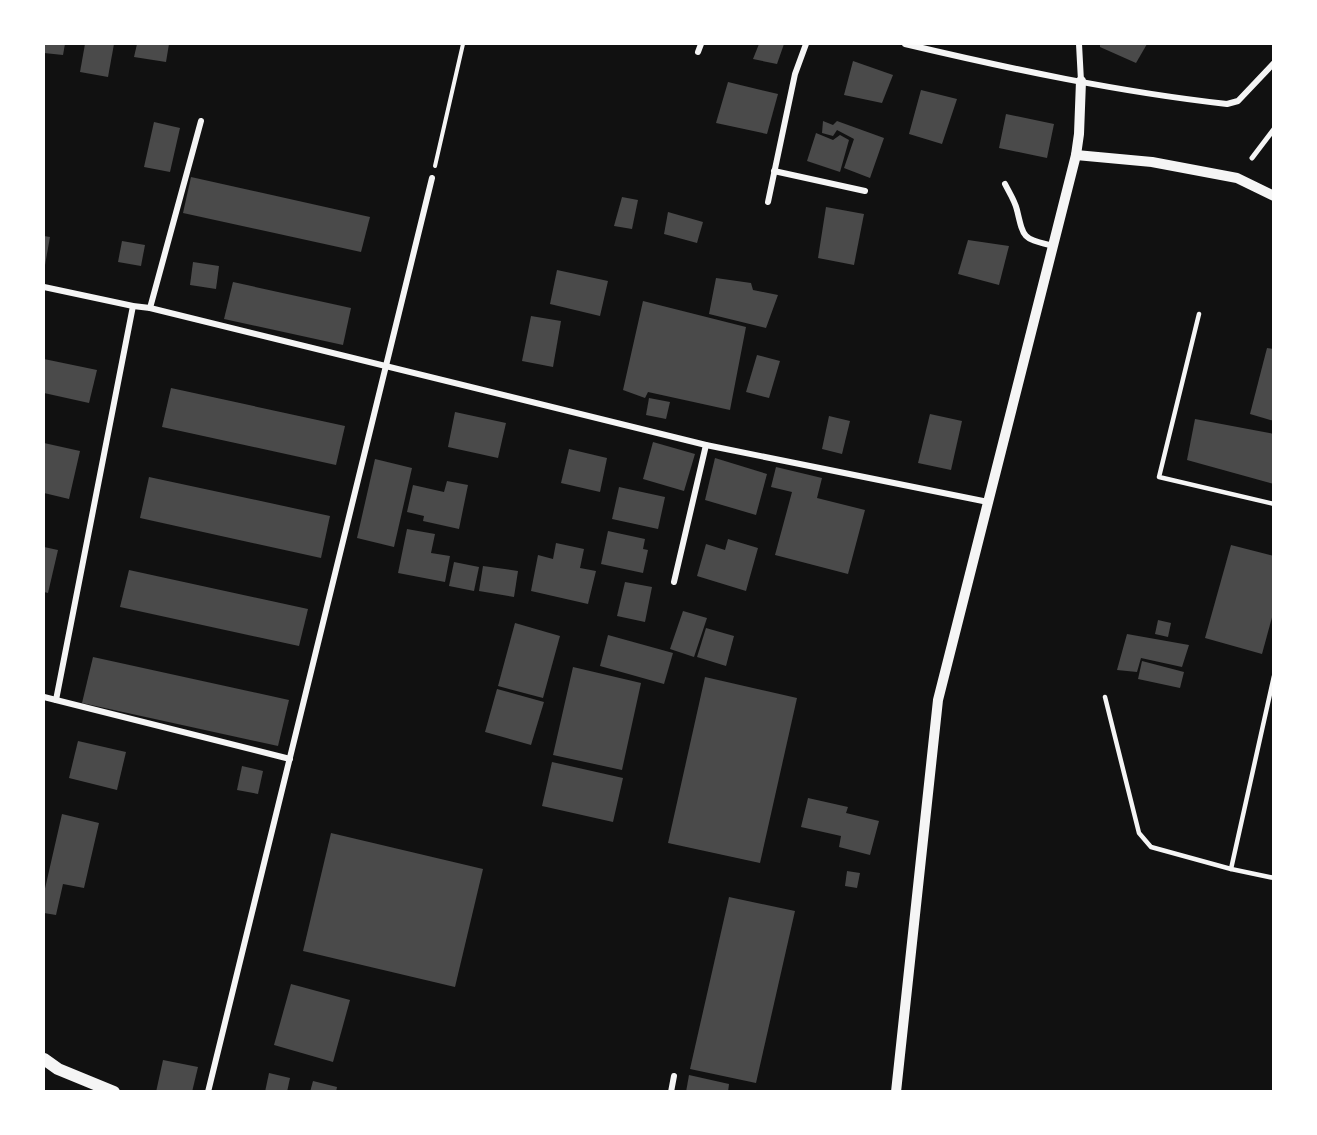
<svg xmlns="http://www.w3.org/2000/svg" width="1317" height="1135" font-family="'Open Sans',sans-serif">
<rect width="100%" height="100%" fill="#111"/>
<!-- building -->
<g fill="#4a4a4a">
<polygon points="44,44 65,44 63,55 44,53"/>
<polygon points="85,44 114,44 108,77 80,72"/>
<polygon points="137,44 169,44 166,62 134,57"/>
<polygon points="759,44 784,44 777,64 753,59"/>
<polygon points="1100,44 1147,44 1136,63 1100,47"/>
<polygon points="853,61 893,75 882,103 844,95"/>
<polygon points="728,82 778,94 767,134 716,123"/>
<polygon points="921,90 957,99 942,144 909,134"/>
<polygon points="1006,114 1054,124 1047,158 999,148"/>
<polygon points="823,121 833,125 837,121 884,138 870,178 844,168 854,139 837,130 833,136 822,133"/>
<polygon points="154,122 180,128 170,172 144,167"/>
<polygon points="816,133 833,140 840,135 849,140 840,172 807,161"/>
<polygon points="191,177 370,217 361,252 183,213"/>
<polygon points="622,197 638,200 632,229 614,226"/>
<polygon points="826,207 864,214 854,265 818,258"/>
<polygon points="668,212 703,222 697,243 664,234"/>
<polygon points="44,236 50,237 45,265 44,265"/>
<polygon points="968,240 1009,246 999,285 958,274"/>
<polygon points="122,241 145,245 141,266 118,262"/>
<polygon points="193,262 219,266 216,289 190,285"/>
<polygon points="557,270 608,281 600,316 550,304"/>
<polygon points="716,278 751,283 753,290 778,295 766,328 709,314"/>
<polygon points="233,282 351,308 343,345 224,319"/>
<polygon points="643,301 746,327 730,410 648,392 645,398 623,390"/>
<polygon points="531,316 561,321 553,367 522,361"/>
<polygon points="1267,348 1274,349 1274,421 1250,414"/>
<polygon points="757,355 780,361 769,398 746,392"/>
<polygon points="44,359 97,370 89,403 44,393"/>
<polygon points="171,388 345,426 336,465 162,427"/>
<polygon points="649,398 670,402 666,419 646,415"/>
<polygon points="455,412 506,423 498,458 448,447"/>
<polygon points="930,414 962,421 951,470 918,463"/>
<polygon points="829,416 850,421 842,454 822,449"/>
<polygon points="1195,419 1274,434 1274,484 1187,460"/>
<polygon points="653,442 695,454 684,491 643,479"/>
<polygon points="44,443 80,451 69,499 44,493"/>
<polygon points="569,449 607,458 600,492 561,483"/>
<polygon points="715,458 767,474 756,515 705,500"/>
<polygon points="375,459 412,468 394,547 357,538"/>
<polygon points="776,467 822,478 817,498 865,510 848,574 775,555 792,492 771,487"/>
<polygon points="149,477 330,516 321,558 140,518"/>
<polygon points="447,481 468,485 459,529 423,521 424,516 407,512 413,485 444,492"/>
<polygon points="619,487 665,497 658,529 612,519"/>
<polygon points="407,529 435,534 431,553 450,556 445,582 398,573"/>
<polygon points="608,531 645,539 643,549 648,550 643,573 601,564"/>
<polygon points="728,539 758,548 746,591 697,576 706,544 725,550"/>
<polygon points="556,543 584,549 580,568 596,571 588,604 531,591 538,555 553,559"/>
<polygon points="1231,545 1274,556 1274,610 1262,654 1205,638"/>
<polygon points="44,547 58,550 48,593 44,592"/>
<polygon points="454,562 479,567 474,591 449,586"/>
<polygon points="483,566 518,571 514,597 479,591"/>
<polygon points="129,570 308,609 299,646 120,607"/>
<polygon points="625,582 652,587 645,622 617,616"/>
<polygon points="683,611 707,618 694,657 670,649"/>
<polygon points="1158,620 1171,623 1168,637 1155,634"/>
<polygon points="515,623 560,636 543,698 498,686"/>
<polygon points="706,628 734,636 726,666 697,657"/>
<polygon points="1127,634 1189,645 1182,667 1141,658 1137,672 1117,670"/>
<polygon points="608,635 673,653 664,684 600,666"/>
<polygon points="93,657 289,700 278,746 82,703"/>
<polygon points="1142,661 1184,672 1180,688 1138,679"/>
<polygon points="573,667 641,683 622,770 553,755"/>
<polygon points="705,677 797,698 760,863 668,843"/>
<polygon points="497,689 544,702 531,745 485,732"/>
<polygon points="78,741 126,752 117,790 69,778"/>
<polygon points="552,762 623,778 613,822 542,806"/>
<polygon points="242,766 263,771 258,794 237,790"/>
<polygon points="808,798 848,807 846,813 879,821 870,855 839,847 841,836 801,827"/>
<polygon points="62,814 99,823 84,888 63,884 56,915 44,913 44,893"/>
<polygon points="331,833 483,869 455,987 303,951"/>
<polygon points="847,871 860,873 857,888 845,886"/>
<polygon points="729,897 795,911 756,1083 690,1069"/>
<polygon points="291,984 350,1000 333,1062 274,1045"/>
<polygon points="163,1060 198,1067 192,1092 156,1092"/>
<polygon points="269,1073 290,1078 287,1092 265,1092"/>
<polygon points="689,1075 729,1084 728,1092 686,1092"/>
<polygon points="313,1081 337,1087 336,1092 310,1092"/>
</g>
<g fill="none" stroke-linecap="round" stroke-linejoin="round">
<!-- path -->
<polyline stroke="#f5f5f5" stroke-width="4" points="435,166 463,44"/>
<!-- service -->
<g stroke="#f5f5f5" stroke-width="4.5">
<polyline points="1199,314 1159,477 1274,504"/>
<polyline points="1105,697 1139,833 1151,847 1231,869 1274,878"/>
<polyline points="1231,869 1274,676"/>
</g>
<!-- pedestrian -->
<polyline stroke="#f5f5f5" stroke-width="5" points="1252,158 1274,129"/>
<!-- minor -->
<g stroke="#f5f5f5" stroke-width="6">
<path d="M905,44C1011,69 1119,92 1227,104L1238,101L1274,63"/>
<polyline points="1079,44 1081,81"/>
<polyline points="698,52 701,44"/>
<polyline points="774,171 865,191"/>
<path d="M1005,184C1009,192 1015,201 1017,210C1024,240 1023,238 1053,246"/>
<polyline points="768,202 795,74 806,44"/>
<polyline points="44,287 133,306 150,308 706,445 988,502"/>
<polyline points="150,308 201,121"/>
<polyline points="674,582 706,445"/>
<polyline points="44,697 290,759"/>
<polyline points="56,700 133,306"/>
<polyline points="208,1092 432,178"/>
<polyline points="671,1092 674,1076"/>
</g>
<!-- tertiary -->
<g stroke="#f5f5f5" stroke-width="10">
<polyline points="1076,155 1152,162 1237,178 1274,196"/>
<polyline points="896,1092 938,700 1076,155 1079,134 1081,81"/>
</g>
<!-- secondary -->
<polyline stroke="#f5f5f5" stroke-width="12" points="44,1059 58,1069 114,1092"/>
</g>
<!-- border -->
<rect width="1317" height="1135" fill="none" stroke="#ffffff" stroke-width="90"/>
</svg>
